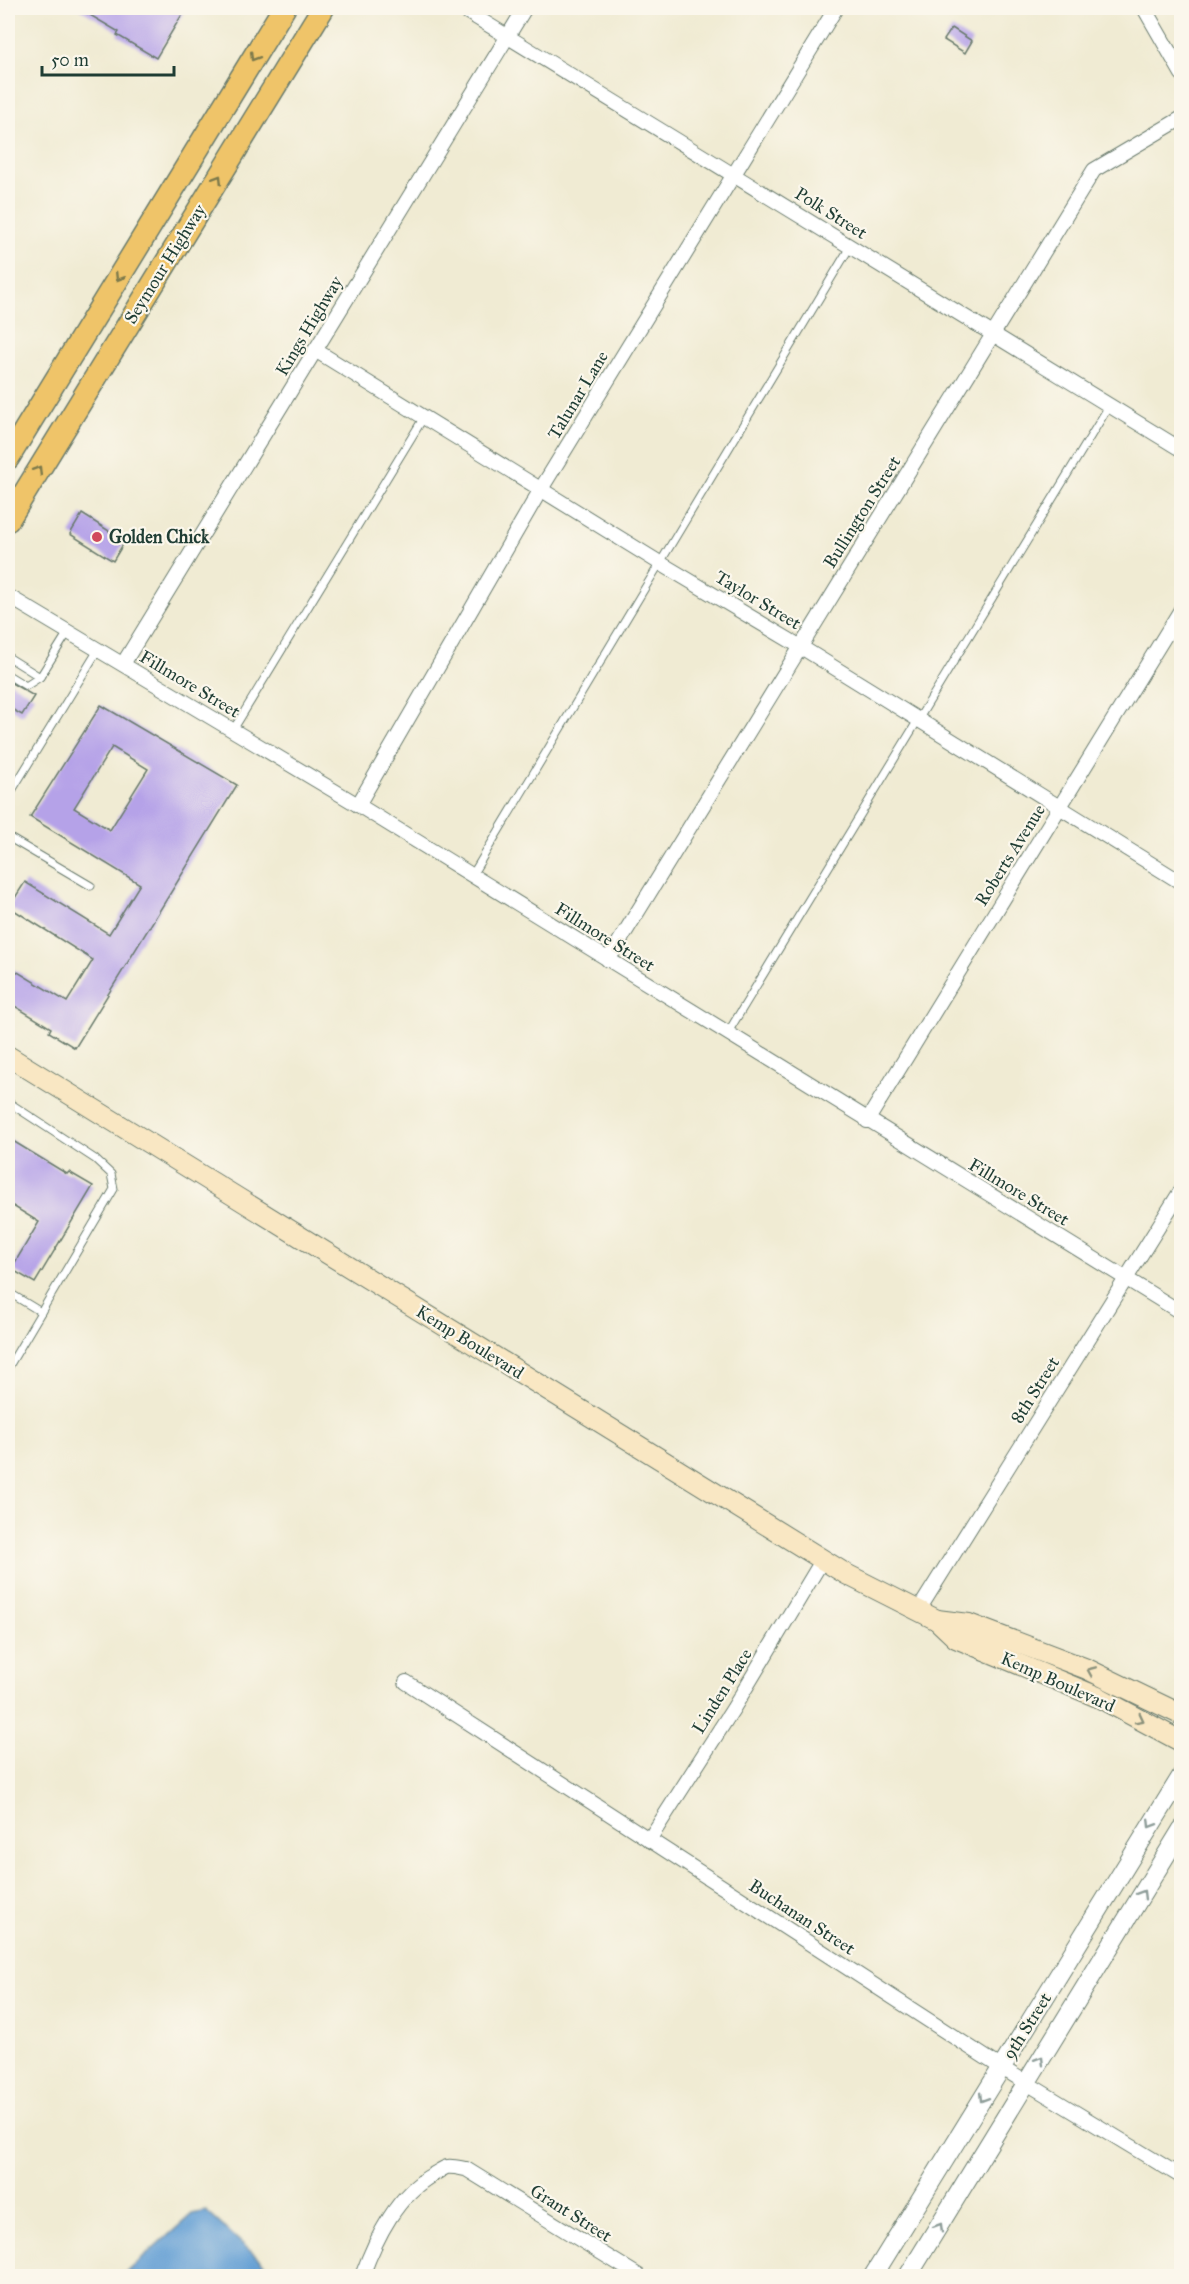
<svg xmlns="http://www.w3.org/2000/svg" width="1189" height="2284" font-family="'IM FELL Great Primer',serif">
<rect width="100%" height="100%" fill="#fbf7ec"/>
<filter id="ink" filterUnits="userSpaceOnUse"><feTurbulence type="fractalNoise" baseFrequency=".0167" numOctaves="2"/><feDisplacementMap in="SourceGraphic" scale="12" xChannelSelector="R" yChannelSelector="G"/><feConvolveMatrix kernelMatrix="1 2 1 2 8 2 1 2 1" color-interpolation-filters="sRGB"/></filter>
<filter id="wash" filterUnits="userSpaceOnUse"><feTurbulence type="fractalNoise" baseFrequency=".008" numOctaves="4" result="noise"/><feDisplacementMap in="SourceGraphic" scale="24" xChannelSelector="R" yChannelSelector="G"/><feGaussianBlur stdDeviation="1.35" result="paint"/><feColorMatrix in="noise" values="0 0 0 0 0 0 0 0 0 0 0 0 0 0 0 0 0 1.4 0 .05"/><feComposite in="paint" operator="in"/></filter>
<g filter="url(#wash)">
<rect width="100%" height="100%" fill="#f0ebd3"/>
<!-- water -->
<polygon fill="#649fd4" stroke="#426e84" stroke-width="1.5" points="206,2211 268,2267 274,2276 123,2276 192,2214"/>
<g id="blocks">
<!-- building -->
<g fill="#b5a2e8" fill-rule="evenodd">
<polygon points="78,8 186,8 156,58 117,35 119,32"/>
<polygon points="952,28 972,41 965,53 944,40"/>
<polygon points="82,514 125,541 113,561 70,534"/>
<polygon points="8,681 34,696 22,715 8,707"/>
<path d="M101,705L237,785L75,1048L49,1032L51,1028L8,1002V966L67,1002L93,960L9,907L25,882L109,934L140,884L30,817ZM112,747L148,769L110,830L74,808Z"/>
<polygon points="8,1138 67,1174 69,1172 93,1186 35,1283 11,1269 39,1222 8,1203"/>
</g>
</g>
</g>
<g filter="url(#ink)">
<use href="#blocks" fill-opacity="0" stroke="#687a6c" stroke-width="1.5"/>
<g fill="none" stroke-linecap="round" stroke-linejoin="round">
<!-- service casing -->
<g stroke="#687a6c" stroke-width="9">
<g id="service">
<polyline points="8,657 40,677 68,632"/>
<polyline points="8,675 26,686 40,677"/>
<polyline points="233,730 424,417"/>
<polyline points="8,797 98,650"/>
<polyline points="8,837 91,886"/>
<polyline points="471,877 850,247"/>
<polyline points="727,1034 1109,406"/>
<polyline points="8,1102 95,1159 111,1174 114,1189 8,1368"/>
<polyline points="8,1292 41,1312"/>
</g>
</g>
<!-- minor casing -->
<g stroke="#687a6c" stroke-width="16">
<g id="minor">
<polyline points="461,8 1182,450"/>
<polyline points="1144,8 1182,74"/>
<polyline points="315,350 660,563 801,647 1182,883"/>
<polyline points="8,596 358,805 1182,1313"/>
<polyline points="123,664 525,8"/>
<polyline points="358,805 541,489 836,8"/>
<polyline points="608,960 1094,170 1182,118"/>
<polyline points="867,1121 1182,608"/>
<polyline points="918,1611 1182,1189"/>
<polyline points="406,1682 1002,2068 1182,2177"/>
<polyline points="649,1840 733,1709 823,1559"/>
<path d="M362,2276C376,2238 397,2194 434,2174C438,2172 443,2168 447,2167C452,2166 460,2168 466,2169L639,2276"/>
</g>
</g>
<!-- tertiary casing -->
<g stroke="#687a6c" stroke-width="20">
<g id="tertiary">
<polyline points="873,2276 1182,1775"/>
<polyline points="908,2276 1182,1829"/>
</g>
</g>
<!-- secondary casing -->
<g stroke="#687a6c" stroke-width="22">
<g id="secondary">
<polyline points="8,1056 846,1574 937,1620 956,1638 1100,1698 1182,1742"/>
<polyline points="937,1620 969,1624 1087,1669 1182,1715"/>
</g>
</g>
<!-- primary casing -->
<g stroke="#687a6c" stroke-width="25">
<g id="primary">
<polyline points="8,458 284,8"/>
<polyline points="8,520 323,8"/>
</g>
</g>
<!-- service -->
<use href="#service" stroke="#fff" stroke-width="7"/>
<!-- minor -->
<use href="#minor" stroke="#fff" stroke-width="14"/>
<!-- tertiary -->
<use href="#tertiary" stroke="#fff" stroke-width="18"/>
<!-- secondary -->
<use href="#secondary" stroke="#f9e7c3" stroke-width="20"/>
<!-- primary -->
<use href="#primary" stroke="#efc469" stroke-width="22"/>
</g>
<!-- one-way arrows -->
<defs><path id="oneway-chevron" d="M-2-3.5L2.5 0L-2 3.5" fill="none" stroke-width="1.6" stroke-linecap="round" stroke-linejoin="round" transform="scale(1.5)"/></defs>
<g stroke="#7d7a4c">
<use href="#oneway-chevron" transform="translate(254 57) rotate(122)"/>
<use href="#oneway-chevron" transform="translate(218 179) rotate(-58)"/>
<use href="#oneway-chevron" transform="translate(119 277) rotate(122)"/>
<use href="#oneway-chevron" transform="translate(38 470) rotate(-58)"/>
</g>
<g stroke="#8c927c">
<use href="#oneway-chevron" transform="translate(1091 1671) rotate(-157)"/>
<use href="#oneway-chevron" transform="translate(1140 1719) rotate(27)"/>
</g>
<g stroke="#8f9e9a">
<use href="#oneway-chevron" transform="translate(1151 1824) rotate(122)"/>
<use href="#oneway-chevron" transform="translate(1142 1894) rotate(-59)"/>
<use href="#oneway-chevron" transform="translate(1040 2060) rotate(-59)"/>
<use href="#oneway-chevron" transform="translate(983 2098) rotate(122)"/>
<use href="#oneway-chevron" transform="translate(939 2227) rotate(-59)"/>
</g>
</g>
<!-- markers -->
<circle fill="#d1495b" stroke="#fbf7ec" stroke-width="2" cx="97" cy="537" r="6"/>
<g text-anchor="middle" stroke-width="4.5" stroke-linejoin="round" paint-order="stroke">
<!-- street labels -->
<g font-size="18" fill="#1f3d34" stroke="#fbf7ec">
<text transform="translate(831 213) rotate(32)" y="6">Polk Street</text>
<text transform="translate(165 264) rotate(-58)" y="6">Seymour Highway</text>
<text transform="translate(309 326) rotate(-59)" y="6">Kings Highway</text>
<text transform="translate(578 395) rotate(-59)" y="6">Talunar Lane</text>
<text transform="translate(862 512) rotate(-58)" y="6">Bullington Street</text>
<text transform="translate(758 600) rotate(31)" y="6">Taylor Street</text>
<text transform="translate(190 684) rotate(31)" y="6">Fillmore Street</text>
<text transform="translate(1010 855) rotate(-58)" y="6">Roberts Avenue</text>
<text transform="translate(605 937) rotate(32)" y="6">Fillmore Street</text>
<text transform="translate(1019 1192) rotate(31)" y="6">Fillmore Street</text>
<text transform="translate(470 1342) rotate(32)" y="6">Kemp Boulevard</text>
<text transform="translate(1035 1390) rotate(-58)" y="6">8th Street</text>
<text transform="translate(1058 1682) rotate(24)" y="6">Kemp Boulevard</text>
<text transform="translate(722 1691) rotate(-58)" y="6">Linden Place</text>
<text transform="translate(802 1917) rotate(33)" y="6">Buchanan Street</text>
<text transform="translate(1027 2026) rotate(-58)" y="6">9th Street</text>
<text transform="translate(571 2213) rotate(32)" y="6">Grant Street</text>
</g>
<!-- poi labels -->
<g font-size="18" font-weight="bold" fill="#1f3d34" stroke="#fbf7ec" text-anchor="start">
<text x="109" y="543">Golden Chick</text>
</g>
</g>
<!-- margin -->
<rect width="1189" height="2284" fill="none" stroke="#fbf7ec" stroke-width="30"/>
<!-- scale -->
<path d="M42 66v9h132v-9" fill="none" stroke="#1f3d34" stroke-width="3"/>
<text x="51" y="66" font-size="18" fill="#1f3d34" stroke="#fbf7ec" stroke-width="4.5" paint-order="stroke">50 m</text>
</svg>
